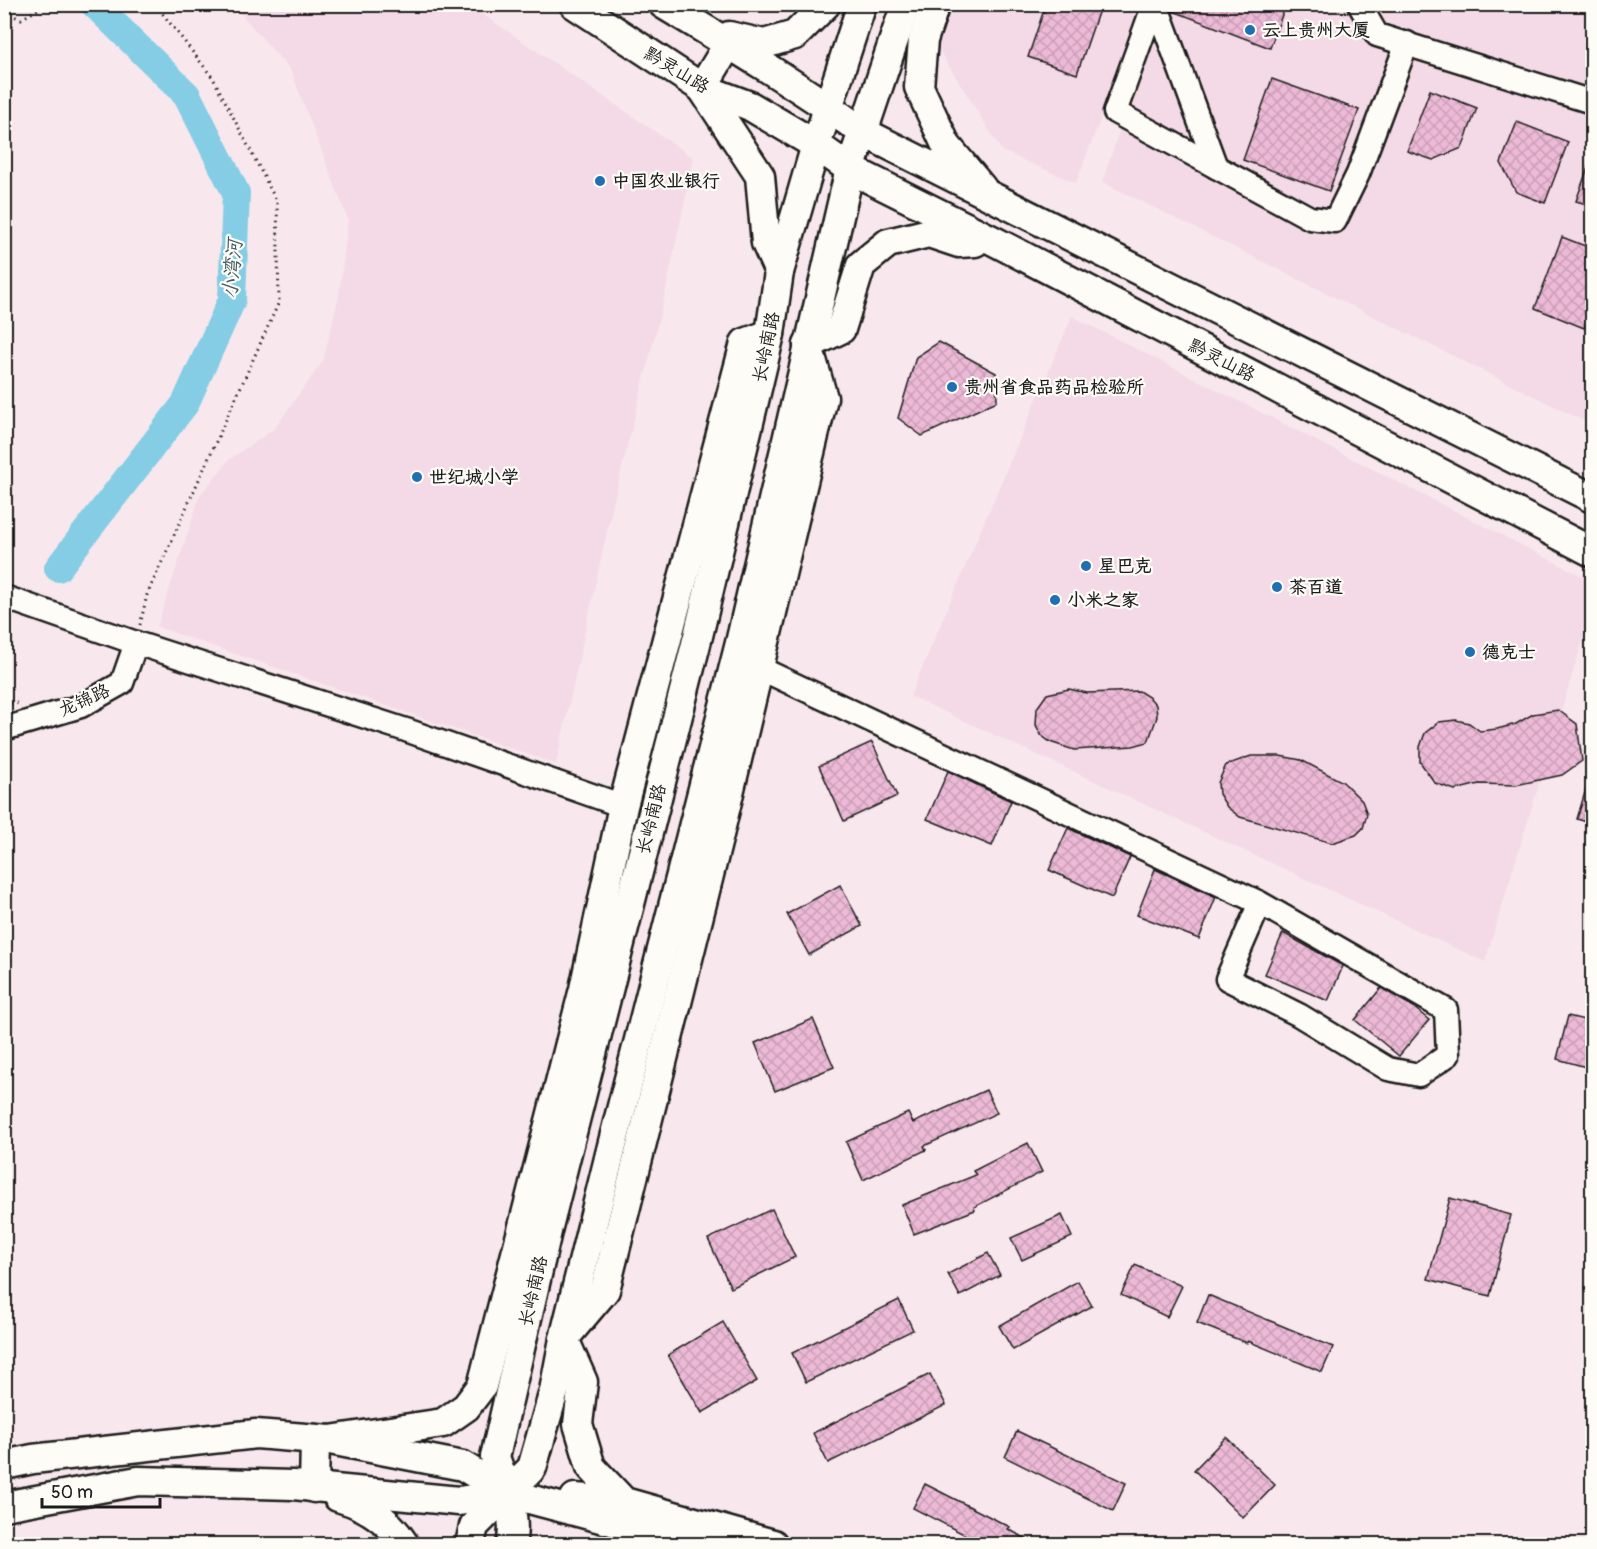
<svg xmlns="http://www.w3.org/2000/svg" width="1597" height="1549" font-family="Pangolin,'LXGW WenKai TC',sans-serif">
<defs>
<pattern id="building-cross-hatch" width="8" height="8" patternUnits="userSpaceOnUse" patternTransform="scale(1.5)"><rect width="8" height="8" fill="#ecb9d6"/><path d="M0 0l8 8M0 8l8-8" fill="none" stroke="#ca9eb7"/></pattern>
</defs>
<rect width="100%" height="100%" fill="#f8e8ed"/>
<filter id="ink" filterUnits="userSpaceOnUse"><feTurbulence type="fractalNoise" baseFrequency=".0167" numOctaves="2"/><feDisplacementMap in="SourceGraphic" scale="12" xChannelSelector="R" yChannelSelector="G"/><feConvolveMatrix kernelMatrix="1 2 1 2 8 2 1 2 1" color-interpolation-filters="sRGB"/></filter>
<g filter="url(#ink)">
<!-- built -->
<g fill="#f4dae6">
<polygon points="233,5 469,5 694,158 665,295 614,500 556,764 157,627 200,495 230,459 274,429 323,361 339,295 348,220 291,71"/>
<polygon points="952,5 1144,5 1076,183 1002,151 937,47"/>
<polygon points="1162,5 1592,5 1592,425 1102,182"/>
<polygon points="1072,316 1592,581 1592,610 1485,962 910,696"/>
</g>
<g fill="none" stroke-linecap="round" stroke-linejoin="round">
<!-- river -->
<polyline stroke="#84cde4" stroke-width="28" points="58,568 185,404 232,300 236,193 187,95 94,4"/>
</g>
<!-- building -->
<g fill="url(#building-cross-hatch)" stroke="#1c1c1c" stroke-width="1.5">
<polygon points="1046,4 1101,4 1077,74 1028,57"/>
<polygon points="1171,4 1286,4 1270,48 1173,11"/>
<polygon points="1272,79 1359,110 1329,191 1243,160"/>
<polygon points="1430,90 1477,108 1462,148 1433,160 1407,151"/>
<polygon points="1517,122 1568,142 1545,203 1516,192 1501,163"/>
<polygon points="1591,159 1593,160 1593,206 1576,201"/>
<polygon points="1562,237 1593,249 1593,306 1584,328 1535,308"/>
<polygon points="939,342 996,373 997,401 922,436 898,418 916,357"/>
<polygon points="1069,689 1087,693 1139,691 1150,698 1156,705 1157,717 1148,742 1133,746 1074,750 1050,742 1041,735 1036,725 1037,708 1047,694"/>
<polygon points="1558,710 1577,724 1582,761 1562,775 1516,785 1479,784 1455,790 1435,783 1420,762 1420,747 1425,733 1439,722 1456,720 1469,723 1480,731 1497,729 1516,724 1533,714"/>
<polygon points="872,742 897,796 844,821 819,766"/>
<polygon points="1251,756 1280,756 1301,760 1343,782 1362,801 1367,814 1363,828 1356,835 1332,843 1240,817 1227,807 1219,794 1218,783 1226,765"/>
<polygon points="948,771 1011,801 992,846 927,819"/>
<polygon points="1589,779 1593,780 1593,824 1577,819"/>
<polygon points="1068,828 1130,857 1112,898 1049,870"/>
<polygon points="1155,869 1216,897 1199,939 1137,915"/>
<polygon points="840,885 862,926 809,955 787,914"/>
<polygon points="1283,933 1343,966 1328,1001 1265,974"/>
<polygon points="1381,988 1412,1006 1429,1020 1399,1056 1355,1020"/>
<polygon points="1568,1016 1593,1022 1593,1069 1557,1059"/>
<polygon points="813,1019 834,1067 775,1091 755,1043"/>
<polygon points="986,1090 997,1113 924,1146 926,1150 863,1180 846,1142 908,1113 913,1123"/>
<polygon points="1028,1143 1042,1172 974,1207 975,1210 914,1234 902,1205 976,1175 973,1171"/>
<polygon points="1450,1198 1511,1215 1490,1296 1428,1279"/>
<polygon points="772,1209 795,1257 731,1288 708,1239"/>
<polygon points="1062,1215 1072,1237 1022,1260 1011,1238"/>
<polygon points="988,1253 1000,1275 960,1296 948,1274"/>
<polygon points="1135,1265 1182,1286 1167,1317 1121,1295"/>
<polygon points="1078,1281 1092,1306 1013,1350 999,1326"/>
<polygon points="1208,1295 1333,1347 1322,1372 1248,1341 1247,1343 1197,1323"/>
<polygon points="899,1300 913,1330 806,1382 792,1353"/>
<polygon points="723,1322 757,1381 702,1413 668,1355"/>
<polygon points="930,1374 946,1405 828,1463 813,1433"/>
<polygon points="1017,1431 1126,1483 1113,1511 1005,1457"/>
<polygon points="1226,1437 1275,1485 1243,1518 1194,1470"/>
<polygon points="925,1484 1010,1527 1008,1529 1038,1545 985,1545 913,1508"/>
</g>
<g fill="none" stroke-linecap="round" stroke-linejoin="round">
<!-- minor casing -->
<g stroke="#1c1c1c" stroke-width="27">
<g id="minor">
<polyline points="1154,4 1115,112 1310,218 1335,221 1358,174 1407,43"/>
<polyline points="1156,4 1216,167"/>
<polyline points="1359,4 1377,35 1592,102"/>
<polyline points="4,597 136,643 406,730 623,806"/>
<polyline points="757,667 1260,903 1267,907 1446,1010 1448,1055 1419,1075 1388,1069 1299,1015 1227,979 1260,903"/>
<polyline points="4,729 81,706 122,683 136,643"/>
</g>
</g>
<!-- major casing -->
<g stroke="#1c1c1c" stroke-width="33">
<g id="major">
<path d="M663,4C731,45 799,86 863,132L850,169L816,145L862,4"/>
<polyline points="906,4 863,132 1592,498"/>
<polyline points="935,4 923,40 919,87 946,145 982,188"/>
<polyline points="729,36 764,44 795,35 826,4"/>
<polyline points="702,88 760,176 766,243 779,272"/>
<polyline points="702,88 729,43"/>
<polyline points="808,345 841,329 861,265 888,243 929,233 959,243 975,242"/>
<polyline points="567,1335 605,1290 719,835 823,398 808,346"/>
<polyline points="564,1339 583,1382 578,1424 591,1467 624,1502 773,1544"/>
<polyline points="330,1440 443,1423 466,1407 482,1386 584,989 623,806 745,343 770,334"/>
<polyline points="4,1465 33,1459 256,1434 330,1440 463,1466 507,1493 698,1544"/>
<polyline points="314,1488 315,1439"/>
<path d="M338,1497C366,1505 389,1520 404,1544"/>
<polyline points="575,1498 624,1502"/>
<polyline points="4,1506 138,1481 293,1485 459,1501 511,1493"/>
<polyline points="470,1544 474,1526 532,1468 554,1391 564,1339 613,1142 740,643 850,169 994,241 1592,552"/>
<path d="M511,1544C518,1517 504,1483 495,1457L548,1227L698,636L770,334L779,272L816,145L750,106L702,88L574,4"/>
</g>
</g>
<!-- path -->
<g stroke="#1c1c1c" stroke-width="3" stroke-dasharray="1.5 4.5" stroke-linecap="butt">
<polyline points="4,12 21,19 48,4"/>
<polyline points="140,625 147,595 279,302 277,202 213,78 155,4"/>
<polyline points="4,704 22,703"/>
</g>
<!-- minor -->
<use href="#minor" stroke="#fdfcf7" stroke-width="22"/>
<!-- major -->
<use href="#major" stroke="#fdfcf7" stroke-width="28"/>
</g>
</g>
<!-- markers -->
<g fill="#1f6fb2" stroke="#fdfcf7" stroke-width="2">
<circle cx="1250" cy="30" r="6"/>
<circle cx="600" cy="181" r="6"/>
<circle cx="952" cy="387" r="6"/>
<circle cx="417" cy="477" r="6"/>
<circle cx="1086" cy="566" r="6"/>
<circle cx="1277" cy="587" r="6"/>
<circle cx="1055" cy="600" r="6"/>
<circle cx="1470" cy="652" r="6"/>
</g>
<g text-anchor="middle" stroke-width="4.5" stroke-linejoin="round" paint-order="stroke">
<!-- poi labels -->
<g font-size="18" font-weight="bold" fill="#1c1c1c" stroke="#fdfcf7" text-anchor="start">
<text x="1262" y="36">云上贵州大厦</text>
<text x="612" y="187">中国农业银行</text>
<text x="964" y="393">贵州省食品药品检验所</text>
<text x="429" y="483">世纪城小学</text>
<text x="1098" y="572">星巴克</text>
<text x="1289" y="593">茶百道</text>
<text x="1067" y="606">小米之家</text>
<text x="1482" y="658">德克士</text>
</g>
<!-- street labels -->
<g font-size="18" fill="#1c1c1c" stroke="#fdfcf7">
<text transform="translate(677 70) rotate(31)" y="6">黔灵山路</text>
<text transform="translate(766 347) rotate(-78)" y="6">长岭南路</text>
<text transform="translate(1222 360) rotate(27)" y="6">黔灵山路</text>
<text transform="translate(84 700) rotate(-24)" y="6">龙锦路</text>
<text transform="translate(651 819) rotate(-76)" y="6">长岭南路</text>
<text transform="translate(533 1291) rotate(-77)" y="6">长岭南路</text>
</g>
<!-- water labels -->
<g font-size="20" font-style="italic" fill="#405a62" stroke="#fdfcf7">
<text transform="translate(232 269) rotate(-85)" y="7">小湾河</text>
</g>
</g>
<!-- margin -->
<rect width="1597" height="1549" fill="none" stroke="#fdfcf7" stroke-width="24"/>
<rect x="12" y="12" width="1573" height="1525" fill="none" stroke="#1c1c1c" stroke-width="2" filter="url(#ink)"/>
<!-- scale -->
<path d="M42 1498v9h118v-9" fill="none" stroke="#1c1c1c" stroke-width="3"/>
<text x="51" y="1498" font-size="18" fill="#1c1c1c" stroke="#fdfcf7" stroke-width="4.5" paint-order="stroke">50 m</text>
</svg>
